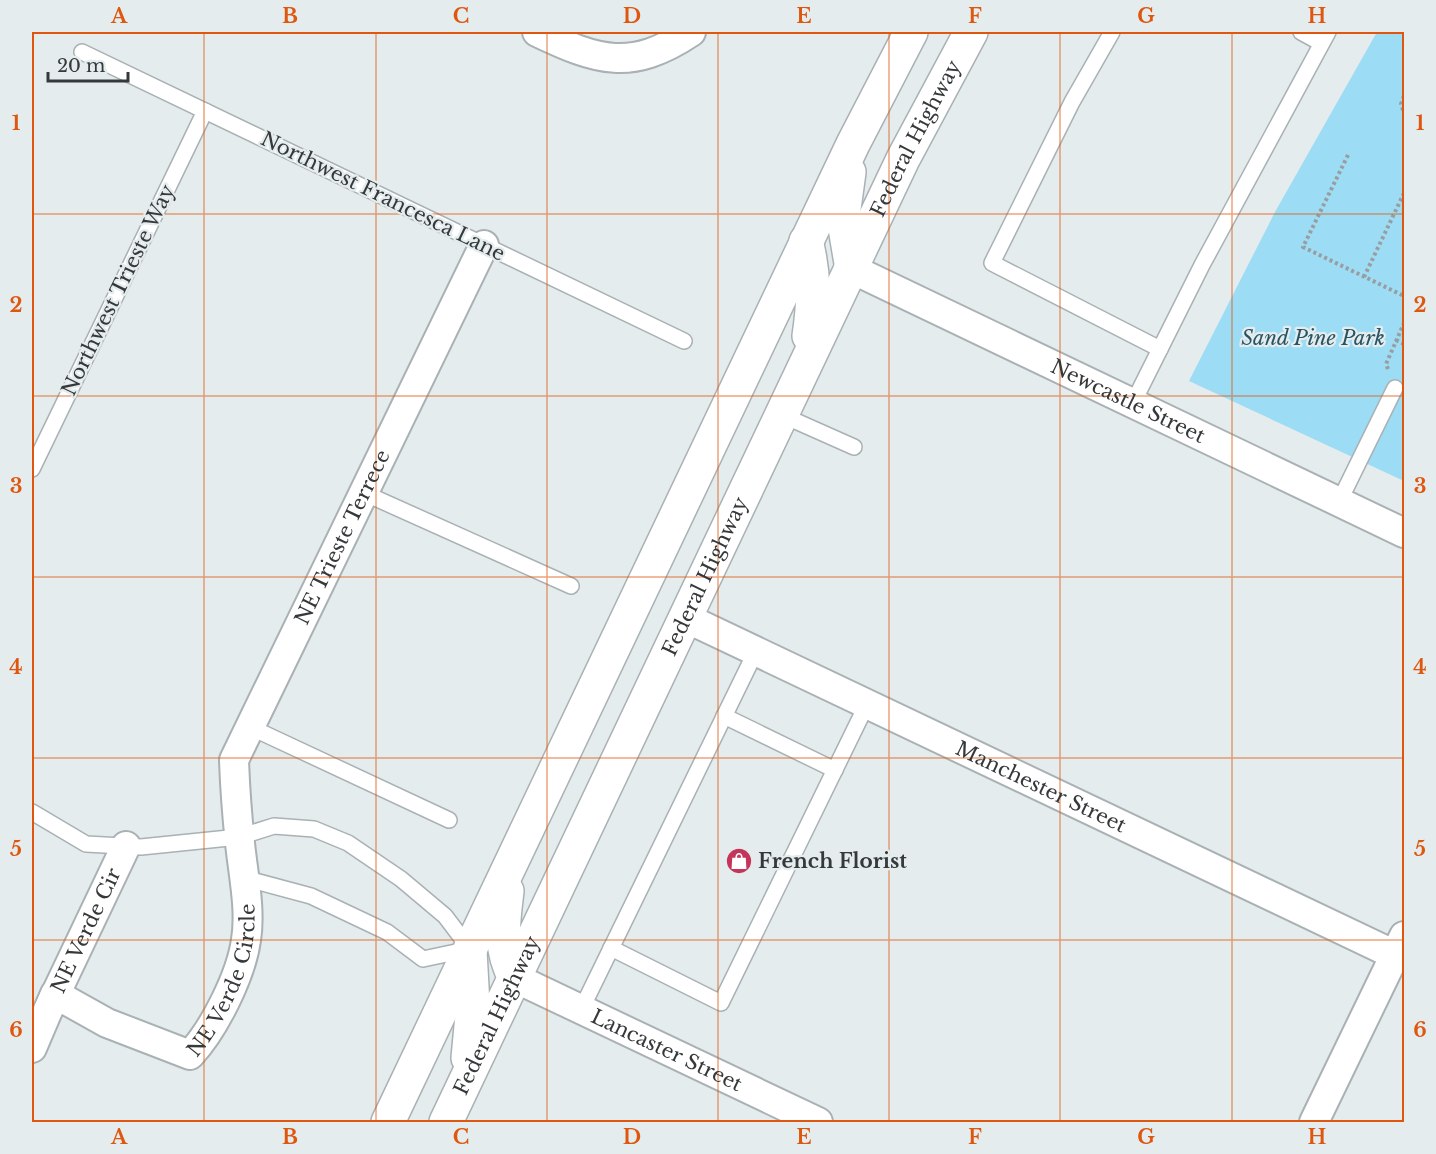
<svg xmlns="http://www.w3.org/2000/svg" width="1436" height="1154" font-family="'Libre Baskerville',serif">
<rect width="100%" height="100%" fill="#e4ecee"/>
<!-- green -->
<polygon fill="#9cdcf5" points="1377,32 1404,32 1404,481 1189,381 1275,212"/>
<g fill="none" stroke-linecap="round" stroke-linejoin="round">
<!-- lane casing -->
<g stroke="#aab1b4" stroke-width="18">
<g id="lane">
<polyline points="1112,32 1072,102 992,263 1160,349"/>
<polyline points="1301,32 1321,43"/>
<polyline points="82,52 684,341"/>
<polyline points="1133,403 1202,265 1328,32"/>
<polyline points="782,415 854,447"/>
<polyline points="32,469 205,111"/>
<polyline points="364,493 571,586"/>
<polyline points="1339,502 1395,388"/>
<polyline points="724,716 835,770"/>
<polyline points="250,727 449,820"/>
<polyline points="32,812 86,844 141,847 239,837 274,826 314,829 348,843 401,879 445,916 470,949 423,959 387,932 311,896 244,878"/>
<polyline points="611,948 721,1003 867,704"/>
<polyline points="581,1010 756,651"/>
</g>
</g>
<!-- street casing -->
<g stroke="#aab1b4" stroke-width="32">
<g id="street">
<path d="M537,32C598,61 631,72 691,32"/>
<path id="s1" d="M852,269L1404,533"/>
<path id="s2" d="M686,618L1395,955"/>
<path id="s3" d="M515,978L818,1122"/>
<path id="s4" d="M48,1010L126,846"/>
<path id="s5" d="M32,1048L55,994L107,1023L190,1055C214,1029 241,976 246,940C251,909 243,874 240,843C237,815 235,788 234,760L484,245"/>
<polyline points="1314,1122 1404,936"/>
</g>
</g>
<!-- primary casing -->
<g stroke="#aab1b4" stroke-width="36">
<g id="primary">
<polyline points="849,172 843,216 852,269"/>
<path d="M806,241C815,275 814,302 809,336"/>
<path d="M507,891C503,924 499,948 515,978"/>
<polyline points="468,1058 473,1005 470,951"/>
<polyline points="388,1122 853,144 911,32"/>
<path id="s6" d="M446,1122L903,159L971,32"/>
</g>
</g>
<!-- path -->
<g stroke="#989ea0" stroke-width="4" stroke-dasharray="3 3" stroke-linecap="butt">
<polyline points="1404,96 1401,104 1404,113"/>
<polyline points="1348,155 1303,247 1404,296"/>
<polyline points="1364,277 1404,193"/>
<polyline points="1396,340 1404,344"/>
<polyline points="1388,369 1386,364 1404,323"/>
</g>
<!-- lane -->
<use href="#lane" stroke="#fff" stroke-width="15"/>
<!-- street -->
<use href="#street" stroke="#fff" stroke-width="28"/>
<!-- primary -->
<use href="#primary" stroke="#fff" stroke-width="33"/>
</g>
<!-- grid -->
<path fill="none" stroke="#df570e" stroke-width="1.5" stroke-opacity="0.55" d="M204,32V1122M376,32V1122M547,32V1122M718,32V1122M889,32V1122M1060,32V1122M1232,32V1122M32,214H1404M32,396H1404M32,577H1404M32,758H1404M32,940H1404"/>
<!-- icons -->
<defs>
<g id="shop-disc" transform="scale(1.35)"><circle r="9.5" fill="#c53559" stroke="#e4ecee"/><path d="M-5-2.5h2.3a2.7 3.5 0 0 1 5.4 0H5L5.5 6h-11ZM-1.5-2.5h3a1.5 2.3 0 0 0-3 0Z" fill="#fff"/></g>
</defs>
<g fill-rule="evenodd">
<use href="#shop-disc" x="739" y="861"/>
</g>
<g text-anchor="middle" stroke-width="4.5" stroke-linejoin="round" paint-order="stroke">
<!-- street labels -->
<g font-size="20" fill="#36393a" stroke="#e4ecee">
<text dy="7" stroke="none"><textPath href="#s6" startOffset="1090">Federal Highway</textPath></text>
<text transform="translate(383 196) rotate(26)" y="7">Northwest Francesca Lane</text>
<text transform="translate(118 290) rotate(-64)" y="7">Northwest Trieste Way</text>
<text dy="7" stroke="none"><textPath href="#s1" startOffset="306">Newcastle Street</textPath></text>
<text dy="7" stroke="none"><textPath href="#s5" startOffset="765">NE Trieste Terrece</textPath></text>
<text dy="7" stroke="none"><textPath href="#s6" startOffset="604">Federal Highway</textPath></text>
<text dy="7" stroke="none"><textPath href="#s2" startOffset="393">Manchester Street</textPath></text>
<text dy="7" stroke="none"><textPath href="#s4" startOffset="88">NE Verde Cir</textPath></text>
<text dy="7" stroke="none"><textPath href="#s5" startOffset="291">NE Verde Circle</textPath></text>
<text dy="7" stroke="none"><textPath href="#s6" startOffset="118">Federal Highway</textPath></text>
<text dy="7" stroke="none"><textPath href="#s3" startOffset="168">Lancaster Street</textPath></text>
</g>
<!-- park labels -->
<g font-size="20" font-style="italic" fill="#275362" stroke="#e4ecee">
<text x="1313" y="345">Sand Pine Park</text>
</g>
<!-- poi labels -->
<g font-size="20" font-weight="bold" fill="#36393a" stroke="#e4ecee" text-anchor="start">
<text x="758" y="868">French Florist</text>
</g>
</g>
<!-- border -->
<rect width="1436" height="1154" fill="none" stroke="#e4ecee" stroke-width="66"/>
<!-- scale -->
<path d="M48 72v9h80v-9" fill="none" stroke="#36393a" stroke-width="3"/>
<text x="57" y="72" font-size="18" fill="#36393a" stroke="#e4ecee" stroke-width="4.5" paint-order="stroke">20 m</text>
<rect x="33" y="33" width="1370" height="1088" fill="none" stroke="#df570e" stroke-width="2"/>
<g font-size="20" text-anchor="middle" font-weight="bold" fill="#df570e">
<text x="119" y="23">A</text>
<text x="290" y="23">B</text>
<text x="461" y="23">C</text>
<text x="632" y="23">D</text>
<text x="804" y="23">E</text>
<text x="975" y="23">F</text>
<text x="1146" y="23">G</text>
<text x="1317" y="23">H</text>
<text x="16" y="130">1</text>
<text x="1420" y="130">1</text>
<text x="16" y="312">2</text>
<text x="1420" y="312">2</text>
<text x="16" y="493">3</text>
<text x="1420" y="493">3</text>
<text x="16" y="674">4</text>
<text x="1420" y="674">4</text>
<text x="16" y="856">5</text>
<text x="1420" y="856">5</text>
<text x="16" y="1037">6</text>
<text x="1420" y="1037">6</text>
<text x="119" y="1144">A</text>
<text x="290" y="1144">B</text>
<text x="461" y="1144">C</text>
<text x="632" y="1144">D</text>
<text x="804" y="1144">E</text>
<text x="975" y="1144">F</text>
<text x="1146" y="1144">G</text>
<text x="1317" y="1144">H</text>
</g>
</svg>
